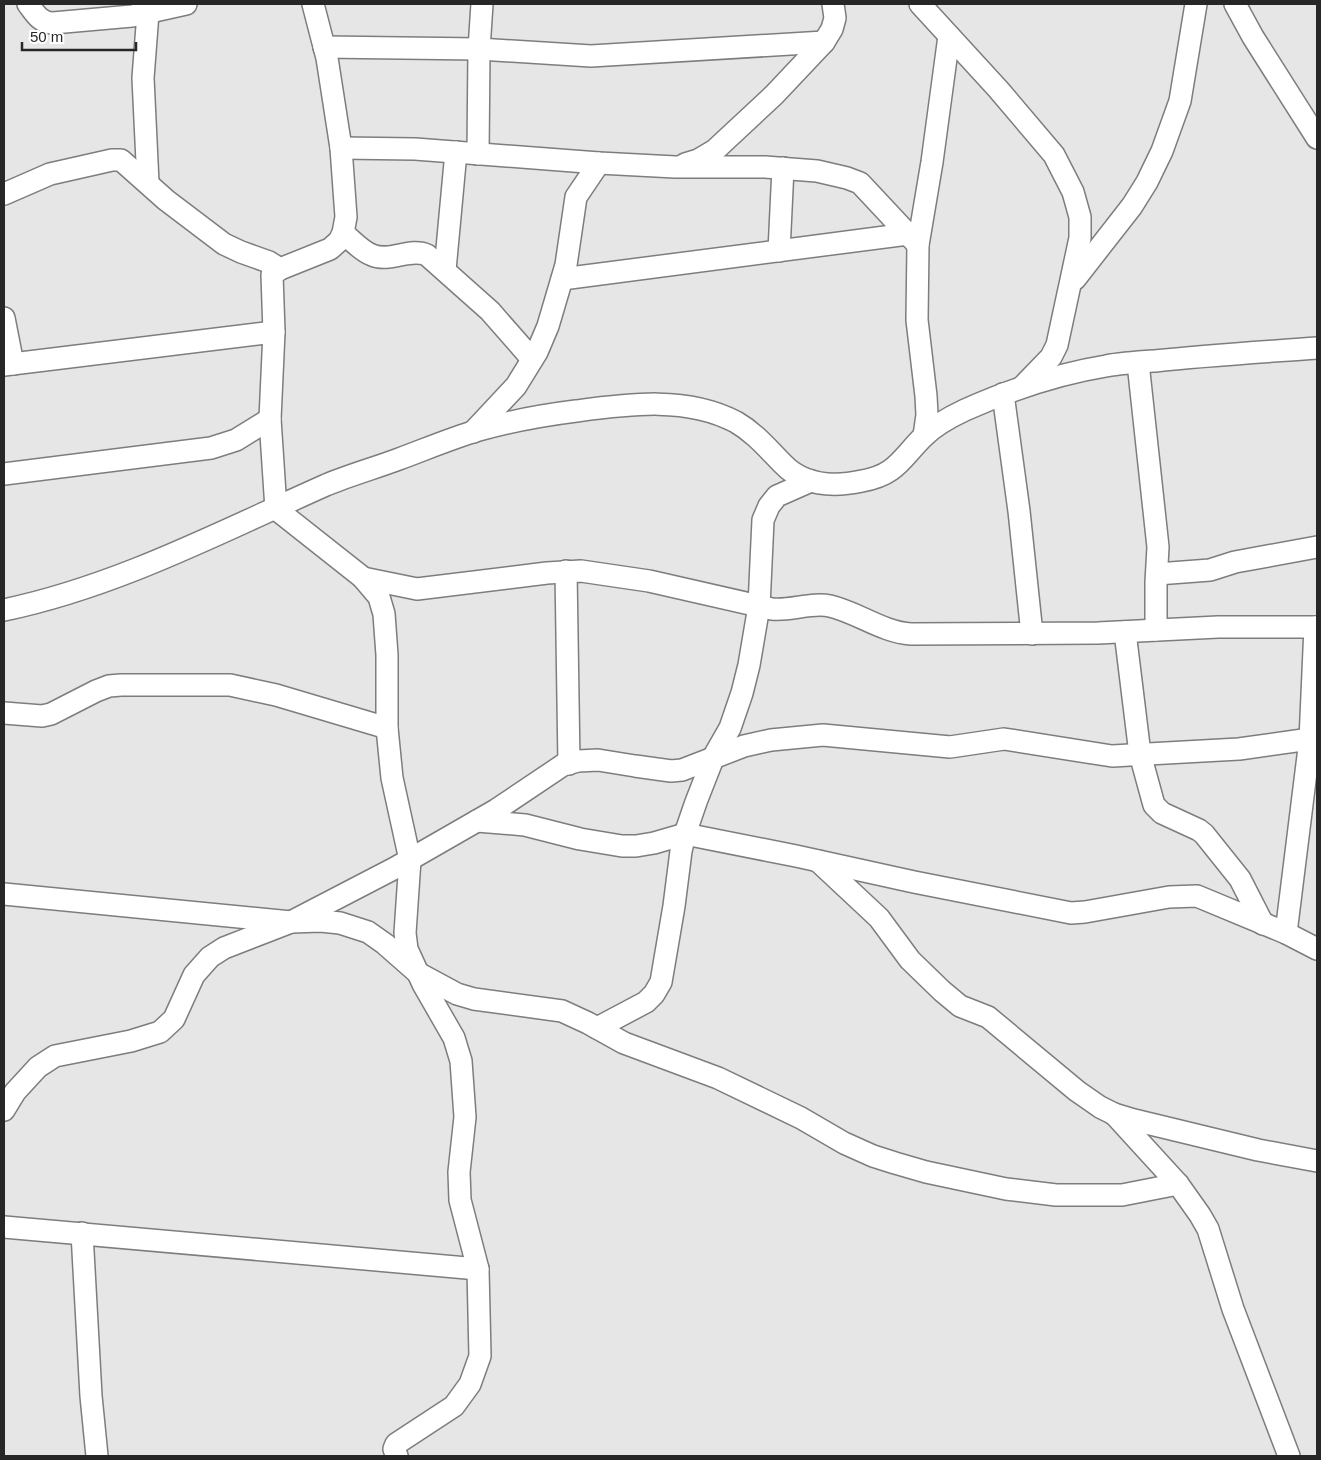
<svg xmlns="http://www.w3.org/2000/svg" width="1321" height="1460" font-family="Helvetica,sans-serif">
<rect width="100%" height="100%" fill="#e6e6e7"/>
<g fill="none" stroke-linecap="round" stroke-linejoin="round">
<!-- minor casing -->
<g stroke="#7d7d7f" stroke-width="24">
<g id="minor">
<path d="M28,4C35,13 40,23 53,23L132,16L186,4"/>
<polyline points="313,4 327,58 341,148 346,217 343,233 339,241 330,249 280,269 272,275 274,332 270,419 276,509 362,577 379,597 384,614 387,655 387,728 392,778 410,860 405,933 407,949 423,984 454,1038 461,1061 465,1117 459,1172 460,1200 478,1269 480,1356 470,1384 454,1406 396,1444 394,1449 397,1456"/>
<polyline points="920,4 998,89 1054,155 1073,192 1080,217 1080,238 1057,345 1051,357 1023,386"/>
<polyline points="1235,4 1253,37 1317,138"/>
<polyline points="324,47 479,49 591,56 824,42"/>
<polyline points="341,148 415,149 599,163 675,167 765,167 817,171 847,178 860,183 918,245"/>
<polyline points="478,154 479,49 482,4"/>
<polyline points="685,164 698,160 715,150 774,95 824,42 832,29 835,18 833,4"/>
<polyline points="148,183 143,78 148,13"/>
<polyline points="4,194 50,174 112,160 121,160 166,200 224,244 241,252 269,262 280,269"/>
<path d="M343,233C352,240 361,251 372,255C390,263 410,247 427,255L490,311L532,359"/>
<polyline points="779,251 783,168"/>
<polyline points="445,270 456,152"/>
<polyline points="562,279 908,234"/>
<polyline points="1075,279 1132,206 1147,182 1162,151 1180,101 1196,4"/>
<polyline points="4,318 13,364"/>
<polyline points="1138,363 1158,547 1156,582 1156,630"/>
<polyline points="4,365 274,332"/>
<polyline points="1003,394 1019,511 1032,634"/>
<polyline points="473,432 516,386 537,352 548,326 566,265 576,197 599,163"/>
<polyline points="924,436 927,415 926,396 917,320 918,245 932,162 949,36"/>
<polyline points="4,474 211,448 236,440 270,419"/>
<polyline points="566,571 569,764"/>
<polyline points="1157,574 1210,570 1235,562 1317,547"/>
<path d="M363,578L417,589L547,573L581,571L649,581L772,609C791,611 812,602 830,606C859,613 882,632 911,634L1098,633L1218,627H1317"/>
<path d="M4,610C118,586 220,532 326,485C350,475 375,468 399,459C426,449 452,438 479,430C511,421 544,415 576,411C629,404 687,396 736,422C755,433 768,449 783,464C804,486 834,487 862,481C896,475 901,459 923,437C935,425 950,417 965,410C1010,390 1057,374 1106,366C1122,363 1139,362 1155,361C1209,355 1263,352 1317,348"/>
<polyline points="1125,632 1140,754 1154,805 1162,813 1199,830 1204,834 1240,879 1263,924"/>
<polyline points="4,713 42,716 51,714 96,691 109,686 121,685 230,685 276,695 387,728"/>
<polyline points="477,821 525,825 580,839 622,846 636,846 654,843 685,834 796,856 914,882 1071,913 1085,912 1169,897 1197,896 1286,933 1317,949"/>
<polyline points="818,861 879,918 910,960 942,991 960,1006 988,1017 1077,1091 1100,1107 1114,1114 1134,1120 1258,1150 1317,1161"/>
<polyline points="4,894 291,922 321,921 340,923 368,932 385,944 418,973 457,994 474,999 562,1011 588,1023 624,1043 718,1078 801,1118 844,1143 873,1156 895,1163 926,1172 1006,1189 1056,1195 1122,1195 1178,1184"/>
<polyline points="1286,933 1310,740 1315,627"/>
<polyline points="597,1028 646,1002 654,994 661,982 674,906 681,851 685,834 696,802 714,756 730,728 742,693 749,665 759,606 763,520 769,506 777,496 811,481"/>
<polyline points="4,1110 15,1092 38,1067 55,1056 131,1041 160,1032 174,1019 194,975 210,957 224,948 291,922 395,868 496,810 563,765 578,761 598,760 635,766 671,771 682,770 744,746 771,740 823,735 950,747 1004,739 1112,756 1239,749 1317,738"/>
<polyline points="1114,1114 1178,1184 1200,1215 1208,1229 1233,1309 1289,1456"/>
<polyline points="4,1227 478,1269"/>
<polyline points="82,1233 91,1396 97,1456"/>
</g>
</g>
<!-- minor -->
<use href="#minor" stroke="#fff" stroke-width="21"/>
</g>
<!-- border -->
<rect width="1321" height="1460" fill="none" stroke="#272728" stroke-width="10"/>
<!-- scale -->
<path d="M22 42v8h114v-8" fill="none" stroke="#272728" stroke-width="2.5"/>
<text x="30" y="42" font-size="15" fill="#272728" stroke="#ffffff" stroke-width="4" paint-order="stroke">50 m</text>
</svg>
